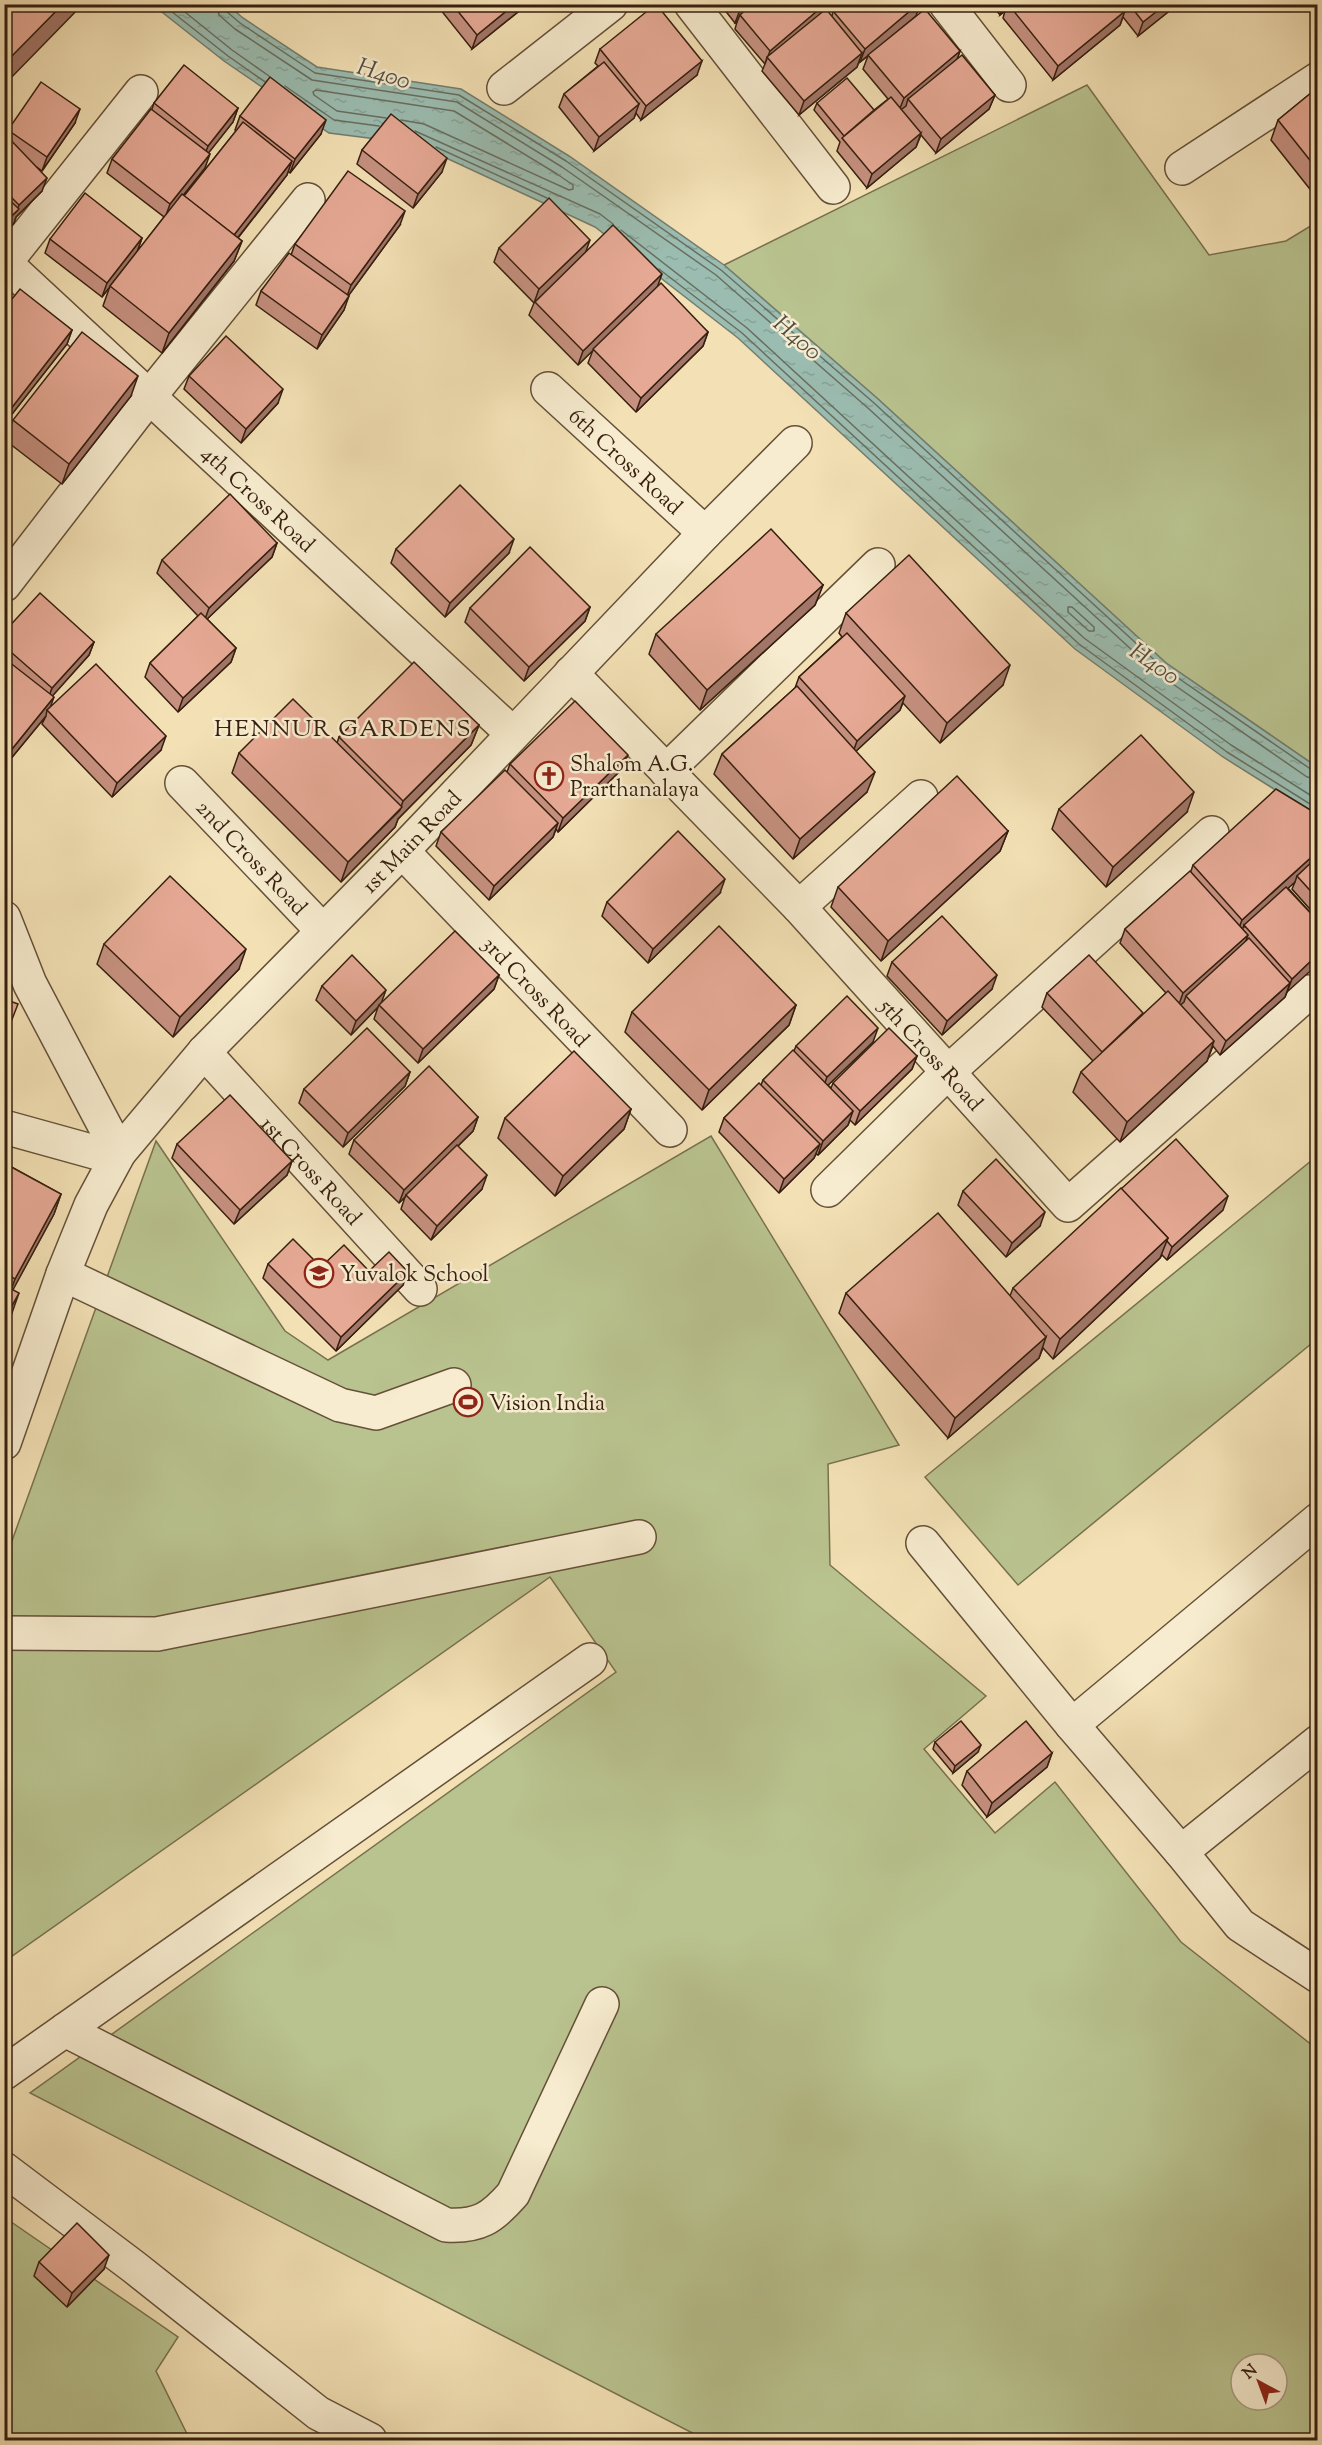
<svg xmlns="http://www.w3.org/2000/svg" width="1322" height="2445" font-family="'Sorts Mill Goudy',serif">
<defs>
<pattern id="water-ripples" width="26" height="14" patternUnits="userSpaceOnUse" patternTransform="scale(1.5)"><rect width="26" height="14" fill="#9bbdb1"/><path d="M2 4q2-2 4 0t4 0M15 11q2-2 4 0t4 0" fill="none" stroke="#86a297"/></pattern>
</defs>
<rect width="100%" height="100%" fill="#f3e1b5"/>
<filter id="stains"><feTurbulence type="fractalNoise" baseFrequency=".00333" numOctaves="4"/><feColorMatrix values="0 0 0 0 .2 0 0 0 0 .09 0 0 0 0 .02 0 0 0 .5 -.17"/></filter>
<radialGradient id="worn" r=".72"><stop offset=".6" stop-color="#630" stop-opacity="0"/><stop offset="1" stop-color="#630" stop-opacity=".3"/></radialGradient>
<!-- grass -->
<g fill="#b9c38f" stroke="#78714f" stroke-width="1.5" fill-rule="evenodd">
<polygon points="1087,85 1209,255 1286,241 1317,222 1317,767 1166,663 878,399 724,265"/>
<path d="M711,1136L899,1445L828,1464L830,1565L986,1696L924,1749L995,1833L1055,1782L1181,1942L1317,2049V2440H706L30,2093L616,1672L550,1577L5,1961L4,1563L156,1141L285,1331L328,1360ZM1241,2364H1277V2400H1241Z"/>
<polygon points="1317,1156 1317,1339 1018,1585 925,1477"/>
<polygon points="4,2217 178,2337 156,2371 190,2440 5,2440"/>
</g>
<!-- water -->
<polygon fill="url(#water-ripples)" stroke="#737e70" stroke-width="1.5" points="153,5 228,5 243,18 317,67 461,89 569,156 724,265 878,399 1166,663 1317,767 1317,816 1223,757 1075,649 738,338 595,227 416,144 329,133 224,61"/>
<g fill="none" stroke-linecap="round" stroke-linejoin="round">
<!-- shore -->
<g stroke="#686e60" stroke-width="1.5">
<polyline points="162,4 228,56 265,82"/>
<polyline points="175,4 232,50 269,76"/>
<polyline points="217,4 219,15 235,29 312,80 457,102 562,167 716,275 869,409 1157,673 1307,777 1318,779"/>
<polyline points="224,4 226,11 240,23 315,73 459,95 566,161 721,270 874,403 1162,667 1312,770 1318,772"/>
<polyline points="285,86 334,120 379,126"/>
<polyline points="386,118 337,111 314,95 313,92 316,90 454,111 557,174 573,185 573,189 569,190 424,124 401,120"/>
<polyline points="415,131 600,214 613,224"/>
<polyline points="436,147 547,198"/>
<polyline points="621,230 747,328 1084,638 1231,745 1318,800"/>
<polyline points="659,269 742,333 1079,644 1227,752 1318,809"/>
<polygon points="1068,607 1072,607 1094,627 1094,631 1089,631 1068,612"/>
</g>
<!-- minor casing -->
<g stroke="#655038" stroke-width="36">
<g id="minor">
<polyline points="691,4 833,187"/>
<polyline points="946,4 1009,85"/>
<polyline points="504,88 611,4"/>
<polyline points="1182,168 1318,79"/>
<path id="s1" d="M5,263L513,734"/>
<polyline points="4,264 141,92"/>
<path id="s2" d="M548,389L705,533"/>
<polyline points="4,585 149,397 308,200"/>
<path id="s3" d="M571,673L799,907L1068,1205L1309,992"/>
<polyline points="666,771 878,565"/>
<path id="s4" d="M182,783L322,930"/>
<path id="s5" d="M402,851L670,1130"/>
<polyline points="799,907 921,797"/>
<polyline points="4,918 30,984 119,1153"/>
<path id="s6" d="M204,1052L420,1289"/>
<polyline points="4,1127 116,1158"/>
<polyline points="828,1190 948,1072 1212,833"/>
<polyline points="63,1274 340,1405 376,1413 454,1385"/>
<path id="s7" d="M4,1443L63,1274L91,1205L119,1153L204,1052L402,851L705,533L795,443"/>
<polyline points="923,1543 1072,1725 1181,1852 1240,1925 1318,1976"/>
<polyline points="4,1633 157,1634 639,1537"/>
<polyline points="1072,1725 1318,1520"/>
<polyline points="1181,1852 1318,1742"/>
<path d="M65,2030L446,2225C479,2227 492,2218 513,2194L602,2004"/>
<polyline points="4,2073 590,1660"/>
<polyline points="4,2169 134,2267 318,2413 370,2440"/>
</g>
</g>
<!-- minor -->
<use href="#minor" stroke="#f7eccf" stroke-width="33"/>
</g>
<!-- wall -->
<g fill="#c69180" stroke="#361f0f" stroke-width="1.5">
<polygon points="436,4 525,4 524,7 472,49"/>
<polygon points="530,4 539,4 533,9"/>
<polygon points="720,4 824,4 821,13 832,16 833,11 916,16 960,51 957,59 995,95 989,109 936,153 921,135 916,147 867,188 837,151 840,142 814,110 817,103 874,110 888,99 863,69 868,56 860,62 859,61 857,67 799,115 762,71 765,64 735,29 737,22 735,23"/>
<polygon points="991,4 1178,4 1138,36 1123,17 1120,25 1053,80 1003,18 1005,11 1000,15"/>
<polygon points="600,49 697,75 641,120 636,113 634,118 594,151 559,107 564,94 598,66 595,63"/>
<polygon points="1317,88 1317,198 1271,140 1278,120"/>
<polygon points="154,103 238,108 233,122 208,153 205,168 183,195 184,196 236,131 235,130 240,116 321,134 290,173 288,171 287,175 238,238 242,241 234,261 162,353 103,306 110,286 102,297 45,253 50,239 142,238 137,252 164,217 107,173 112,159 152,109"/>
<polygon points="75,123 42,171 38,168 42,191 16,217 14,223 4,232 4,133 6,135 8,130"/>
<polygon points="362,150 442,172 413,208 357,164"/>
<polygon points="400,225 348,296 344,310 317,349 256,305 261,291 291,255 295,244"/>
<polygon points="499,248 585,252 657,287 708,332 703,346 636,412 588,363 593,350 578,365 529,315 534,303 494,262"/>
<polygon points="4,309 72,330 67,344 5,423 4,423"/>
<polygon points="189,376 278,403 241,443 184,389"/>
<polygon points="131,396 62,484 5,440 13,420"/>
<polygon points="277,543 272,557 207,619 236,648 231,662 178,712 145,677 150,663 198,616 157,573 162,560"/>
<polygon points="396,549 509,553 445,617 391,563"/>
<polygon points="823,585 815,605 700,710 649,654 656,634"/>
<polygon points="590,607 585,621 524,681 465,622 470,608"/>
<polygon points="846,613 1003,685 940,743 903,703 900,710 856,751 867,792 793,859 714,774 722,754 795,688 799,677 842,637 839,633"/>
<polygon points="4,632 94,642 89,655 52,696 50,708 161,750 112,797 42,724 46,716 4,767"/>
<polygon points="479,725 471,745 398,819 395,827 341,882 232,773 239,753 337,743 339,737"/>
<polygon points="510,764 622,769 558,832 556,829 553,837 489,900 436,846 441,832 507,772"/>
<polygon points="1059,809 1187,812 1106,887 1052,829"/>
<polygon points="1317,814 1317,917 1292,889 1295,882 1288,888 1317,920 1285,997 1220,1055 1213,1046 1207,1061 1120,1142 1073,1092 1081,1072 1093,1061 1042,1007 1047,993 1143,1015 1166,993 1120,943 1125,929 1191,871 1193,865"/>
<polygon points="1008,831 1000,851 881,961 831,907 838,887"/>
<polygon points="720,893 648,963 602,916 607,902"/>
<polygon points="104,944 239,969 173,1037 97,964"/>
<polygon points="892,962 992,989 942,1035 887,976"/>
<polygon points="499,975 494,989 418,1063 374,1019 378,1007 351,1035 316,1000 322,986 382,1002"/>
<polygon points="796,1005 789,1025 702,1110 625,1032 632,1012"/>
<polygon points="873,1042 828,1085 831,1088 833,1083 917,1056 912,1069 855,1125 850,1120 848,1125 818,1155 816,1154 814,1158 779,1193 719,1132 724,1118 761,1085 763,1080 794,1051 796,1046"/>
<polygon points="410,1072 405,1086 343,1147 299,1103 304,1089"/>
<polygon points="631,1109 624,1129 555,1196 498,1138 505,1118"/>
<polygon points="478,1117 473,1131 458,1146 482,1189 431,1240 401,1209 405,1197 399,1203 349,1154 354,1140"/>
<polygon points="177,1144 292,1161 287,1175 234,1224 172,1158"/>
<polygon points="4,1163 61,1194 54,1214 13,1289 12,1313 4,1326"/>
<polygon points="963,1191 1040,1226 1006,1257 958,1205"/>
<polygon points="1223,1210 1167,1260 1162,1255 1160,1258 1053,1359 1043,1348 1039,1358 948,1438 839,1313 846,1293 1010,1296 1013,1288"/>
<polygon points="268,1264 369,1271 403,1285 336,1351 263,1278"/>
<polygon points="935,1742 978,1752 953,1773 933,1749"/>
<polygon points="1052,1753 1047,1767 987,1817 962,1785 967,1771"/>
<polygon points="39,2262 104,2269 67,2307 34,2276"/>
</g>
<!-- shaded-wall -->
<g fill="#a17668" stroke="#361f0f" stroke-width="1.5">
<polygon points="63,4 83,4 4,85 4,64"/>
<polygon points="515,4 525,4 524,7 472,49 477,35"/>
<polygon points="747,4 758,4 740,15 737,22 735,23 740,10"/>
<polygon points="918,4 920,4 916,16 860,62 865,49"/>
<polygon points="1004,4 1008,4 1005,11 1000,15"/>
<polygon points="1166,4 1178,4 1138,36 1143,22"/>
<polygon points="824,5 819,19 767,57 765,64 770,51"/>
<polygon points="1125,11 1120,25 1053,80 1058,66"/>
<polygon points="960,51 955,65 908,99 906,106 899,111 904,98"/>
<polygon points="862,53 857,67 799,115 804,101"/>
<polygon points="702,61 697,75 641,120 646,106"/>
<polygon points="995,95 989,109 936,153 941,139"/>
<polygon points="639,104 634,118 594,151 599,137"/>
<polygon points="238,108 233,122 203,160 208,146"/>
<polygon points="80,109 75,123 42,171 47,157"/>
<polygon points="326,120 321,134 290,173 295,159"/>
<polygon points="921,133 916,147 867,188 872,174"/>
<polygon points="210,154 205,168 165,218 170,204"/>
<polygon points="447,158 442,172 413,208 418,194"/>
<polygon points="292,161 287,175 228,250 233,236"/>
<polygon points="47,178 42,191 16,217 14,223 4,232 4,223 17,211 19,205"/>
<polygon points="405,211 400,225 346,299 351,285"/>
<polygon points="142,238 137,252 102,297 107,283"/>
<polygon points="590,240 585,254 534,303 539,289"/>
<polygon points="242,241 234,261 162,353 169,333"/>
<polygon points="662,274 657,288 578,365 583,351"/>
<polygon points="349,296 344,310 317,349 322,335"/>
<polygon points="72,330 67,344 5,423 10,410"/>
<polygon points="708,332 703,346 636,412 641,398"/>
<polygon points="138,376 131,396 62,484 69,464"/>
<polygon points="283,389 278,403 241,443 246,429"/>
<polygon points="514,539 509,553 445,617 450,603"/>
<polygon points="277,543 272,557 204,622 209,608"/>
<polygon points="823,585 815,605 700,710 707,690"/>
<polygon points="590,607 585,621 524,681 529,667"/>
<polygon points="94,642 89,655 47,702 52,688"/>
<polygon points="236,648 231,662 178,712 183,698"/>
<polygon points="1010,665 1003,685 940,743 947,723"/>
<polygon points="905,696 900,710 852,755 857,741"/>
<polygon points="54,697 49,711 47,710 46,716 4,767 4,759"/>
<polygon points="479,725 471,745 398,819 395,827 341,882 348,862 400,810 403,801"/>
<polygon points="166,736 161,750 112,797 117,783"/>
<polygon points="628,755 622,769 558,832 563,818"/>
<polygon points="875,772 867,792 793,859 800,839"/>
<polygon points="1194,792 1187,812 1106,887 1113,867"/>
<polygon points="558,823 553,837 489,900 494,886"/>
<polygon points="1008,831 1000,851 881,961 888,941"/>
<polygon points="1317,852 1317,862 1297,876 1295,882 1245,927 1244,925 1243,928 1237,933 1242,920"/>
<polygon points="725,879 720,893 648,963 653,949"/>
<polygon points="1248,935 1243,949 1186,996 1184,1002 1178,1007 1183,993"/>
<polygon points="246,949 239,969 173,1037 180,1017"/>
<polygon points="1317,955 1317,965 1287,992 1292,979"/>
<polygon points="499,975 494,989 418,1063 423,1049"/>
<polygon points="997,975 992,989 942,1035 947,1021"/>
<polygon points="1290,983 1285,997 1220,1055 1226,1041"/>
<polygon points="386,990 381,1004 379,1005 378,1007 351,1035 356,1021"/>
<polygon points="796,1005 789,1025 702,1110 709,1090"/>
<polygon points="878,1028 873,1042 822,1091 827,1077"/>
<polygon points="1214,1041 1207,1061 1120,1142 1127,1122"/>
<polygon points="917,1056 912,1069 855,1125 860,1111"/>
<polygon points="410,1072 405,1086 343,1147 348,1133"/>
<polygon points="631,1109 624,1129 555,1196 563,1176"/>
<polygon points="853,1111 848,1125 818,1155 823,1141"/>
<polygon points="478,1117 473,1131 407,1196 406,1195 405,1197 399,1203 404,1190"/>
<polygon points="820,1144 814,1158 779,1193 784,1179"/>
<polygon points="292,1161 287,1175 234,1224 240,1210"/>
<polygon points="487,1175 482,1189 431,1240 437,1226"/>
<polygon points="61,1194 54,1214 8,1299 15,1279"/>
<polygon points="1228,1196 1223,1210 1167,1260 1172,1247"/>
<polygon points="1045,1212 1040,1226 1006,1257 1012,1243"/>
<polygon points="1168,1238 1160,1258 1053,1359 1060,1339"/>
<polygon points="408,1272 403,1285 336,1351 341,1337"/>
<polygon points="19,1293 12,1313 4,1326 4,1320"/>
<polygon points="1046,1337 1039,1358 948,1438 955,1418"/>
<polygon points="981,1745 978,1752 953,1773 955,1766"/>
<polygon points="1052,1753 1047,1767 987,1817 992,1803"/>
<polygon points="109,2255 104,2269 67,2307 72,2293"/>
</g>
<!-- building -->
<g fill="#e6a995" stroke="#361f0f" stroke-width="1.5">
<polygon points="4,4 63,4 4,64"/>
<polygon points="452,4 515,4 477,35"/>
<polygon points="656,4 702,61 646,106 600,49"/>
<polygon points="736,4 747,4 740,10"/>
<polygon points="752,4 824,4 824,5 770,51 740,15"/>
<polygon points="841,4 918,4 865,49 833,11"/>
<polygon points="1008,4 1120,4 1125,11 1058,66"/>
<polygon points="1129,4 1166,4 1143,22"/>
<polygon points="826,9 862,53 804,101 767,57"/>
<polygon points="925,9 960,51 904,98 868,55"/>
<polygon points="962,55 995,95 941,139 908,99"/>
<polygon points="604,62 639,104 599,137 564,94"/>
<polygon points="184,65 238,108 208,146 154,103"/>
<polygon points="270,77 326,120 295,159 240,116"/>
<polygon points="847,78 874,110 844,136 817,103"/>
<polygon points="41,82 80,109 47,157 8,130"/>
<polygon points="1317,88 1317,169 1278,120"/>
<polygon points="891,97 921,133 872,174 842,138"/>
<polygon points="151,109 210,154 170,204 112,159"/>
<polygon points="391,114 447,158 418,194 362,150"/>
<polygon points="243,122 292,161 234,235 184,196"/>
<polygon points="4,133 47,178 19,205 4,190"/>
<polygon points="348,171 405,211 351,285 295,244"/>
<polygon points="85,193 142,238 107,283 50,239"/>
<polygon points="182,194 242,241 169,333 110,286"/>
<polygon points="4,195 19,209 4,223"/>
<polygon points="549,198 590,240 539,289 499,248"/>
<polygon points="613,225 662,274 583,351 535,302"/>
<polygon points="289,253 349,296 322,335 261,291"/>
<polygon points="661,283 708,332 641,398 593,349"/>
<polygon points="20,289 72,330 10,410 4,405 4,309"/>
<polygon points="82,332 138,376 69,464 13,420"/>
<polygon points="226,336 283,389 246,429 189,376"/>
<polygon points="460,485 514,539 450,603 396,549"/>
<polygon points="230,494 277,543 209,608 162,560"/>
<polygon points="771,529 823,585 707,690 656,634"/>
<polygon points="530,547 590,607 529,667 470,608"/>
<polygon points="909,555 1010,665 947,723 846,613"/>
<polygon points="40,593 94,642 52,688 4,646 4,632"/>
<polygon points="201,613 236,648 183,698 150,663"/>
<polygon points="847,633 905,696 857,741 799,677"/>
<polygon points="4,658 54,697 4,759"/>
<polygon points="414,662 479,725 403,801 339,737"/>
<polygon points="96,664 166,736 117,783 47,710"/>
<polygon points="797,686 875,772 800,839 722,754"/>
<polygon points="293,699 402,807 348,862 239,753"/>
<polygon points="575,701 628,755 563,818 510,764"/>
<polygon points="1141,735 1194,792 1113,867 1059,809"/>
<polygon points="505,770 558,823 494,886 441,832"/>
<polygon points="957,776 1008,831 888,941 838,887"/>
<polygon points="1276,789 1317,814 1317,852 1242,920 1193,865"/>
<polygon points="678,831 725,879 653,949 607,902"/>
<polygon points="1317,857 1317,898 1297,876"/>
<polygon points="1190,871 1248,935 1183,993 1125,929"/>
<polygon points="170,876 246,949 180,1017 104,944"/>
<polygon points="1286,887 1317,920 1317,955 1292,979 1244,925"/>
<polygon points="942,916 997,975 947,1021 892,962"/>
<polygon points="719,926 796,1005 709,1090 632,1012"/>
<polygon points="455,931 499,975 423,1049 379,1005"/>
<polygon points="1249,938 1290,983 1226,1041 1186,996"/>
<polygon points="352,955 386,990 356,1021 322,986"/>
<polygon points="1089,955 1143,1013 1102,1052 1047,993"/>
<polygon points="1168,991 1214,1041 1127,1122 1081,1072"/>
<polygon points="847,996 878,1028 827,1077 796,1046"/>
<polygon points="4,999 18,1004 4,1040"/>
<polygon points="367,1028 410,1072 348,1133 304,1089"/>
<polygon points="889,1028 917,1056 860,1111 833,1083"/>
<polygon points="793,1050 853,1111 823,1141 763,1080"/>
<polygon points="574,1051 631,1109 563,1176 505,1118"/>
<polygon points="429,1066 478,1117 404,1190 354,1140"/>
<polygon points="759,1083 820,1144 784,1179 724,1118"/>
<polygon points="230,1095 292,1161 240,1210 177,1144"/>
<polygon points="1176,1139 1228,1196 1172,1247 1167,1241 1168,1238 1121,1189"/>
<polygon points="457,1145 487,1175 437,1226 406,1195"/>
<polygon points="996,1159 1045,1212 1012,1243 963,1191"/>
<polygon points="4,1163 61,1194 15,1279 4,1273"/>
<polygon points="1121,1188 1168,1238 1060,1339 1013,1288"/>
<polygon points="938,1213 1046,1337 955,1418 846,1293"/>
<polygon points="293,1239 321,1267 344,1245 369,1271 389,1252 408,1272 341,1337 268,1264"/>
<polygon points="4,1285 19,1293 4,1320"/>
<polygon points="961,1721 981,1745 955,1766 935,1742"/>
<polygon points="1026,1721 1052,1753 992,1803 967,1771"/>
<polygon points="77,2223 109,2255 72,2293 39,2262"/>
</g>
<!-- icons -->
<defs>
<g id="church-ring" transform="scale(1.5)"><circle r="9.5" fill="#f7eccf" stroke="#8f2418" stroke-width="1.5"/><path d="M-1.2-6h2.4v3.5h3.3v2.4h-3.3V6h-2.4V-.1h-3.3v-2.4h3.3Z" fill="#8f2418"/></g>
<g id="school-ring" transform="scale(1.5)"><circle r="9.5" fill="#f7eccf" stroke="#8f2418" stroke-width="1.5"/><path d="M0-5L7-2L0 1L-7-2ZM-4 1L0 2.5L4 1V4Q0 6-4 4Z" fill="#8f2418"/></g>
<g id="stadium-ring" transform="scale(1.5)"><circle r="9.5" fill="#f7eccf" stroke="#8f2418" stroke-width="1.5"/><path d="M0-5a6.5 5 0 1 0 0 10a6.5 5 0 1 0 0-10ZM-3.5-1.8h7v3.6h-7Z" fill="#8f2418"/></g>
</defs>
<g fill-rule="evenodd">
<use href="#church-ring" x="549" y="776"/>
<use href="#school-ring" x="319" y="1273"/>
<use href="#stadium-ring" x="468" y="1402"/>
</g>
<g text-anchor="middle" stroke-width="5" stroke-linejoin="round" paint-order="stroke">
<!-- street labels -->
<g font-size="22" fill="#361f0f" stroke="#f7eccf">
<text dy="8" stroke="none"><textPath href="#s2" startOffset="106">6th Cross Road</textPath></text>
<text dy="8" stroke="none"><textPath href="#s1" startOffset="346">4th Cross Road</textPath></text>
<text dy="8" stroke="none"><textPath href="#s7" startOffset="740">1st Main Road</textPath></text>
<text dy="8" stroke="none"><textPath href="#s4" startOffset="102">2nd Cross Road</textPath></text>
<text dy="8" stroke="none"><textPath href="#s5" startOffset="194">3rd Cross Road</textPath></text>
<text dy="8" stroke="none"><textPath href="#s3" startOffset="525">5th Cross Road</textPath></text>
<text dy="8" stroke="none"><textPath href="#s6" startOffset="160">1st Cross Road</textPath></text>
</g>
<!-- poi labels -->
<g font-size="22" fill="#361f0f" stroke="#f7eccf" text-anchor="start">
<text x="570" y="771">Shalom A.G.<tspan x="570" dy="25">Prarthanalaya</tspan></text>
<text x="340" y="1281">Yuvalok School</text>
<text x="489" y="1410">Vision India</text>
</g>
<!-- water labels -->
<g font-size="24" font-style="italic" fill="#544e40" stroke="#f7eccf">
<text transform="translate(384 73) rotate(17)" y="8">H400</text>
<text transform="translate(798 337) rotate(40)" y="8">H400</text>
<text transform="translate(1155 663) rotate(34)" y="8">H400</text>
</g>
<!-- neighbourhood labels -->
<g font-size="24" letter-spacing="1.5" fill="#361f0f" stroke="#f7eccf">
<text x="343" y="736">HENNUR GARDENS</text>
</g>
</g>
<!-- margin -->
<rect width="1322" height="2445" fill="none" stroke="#f3e1b5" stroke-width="24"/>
<rect x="6" y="6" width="1310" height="2433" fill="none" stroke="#361f0f" stroke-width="3"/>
<rect x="12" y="12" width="1298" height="2421" fill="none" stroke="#361f0f" stroke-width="1.5"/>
<!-- north arrow -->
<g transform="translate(1259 2382) rotate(319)"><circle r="28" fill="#f7eccf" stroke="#aa9a82" stroke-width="1.5"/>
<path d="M0-4.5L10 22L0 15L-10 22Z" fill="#8f2418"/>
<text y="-9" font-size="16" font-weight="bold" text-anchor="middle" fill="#361f0f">N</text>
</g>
<rect width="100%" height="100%" filter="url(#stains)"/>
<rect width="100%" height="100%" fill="url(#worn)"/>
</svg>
